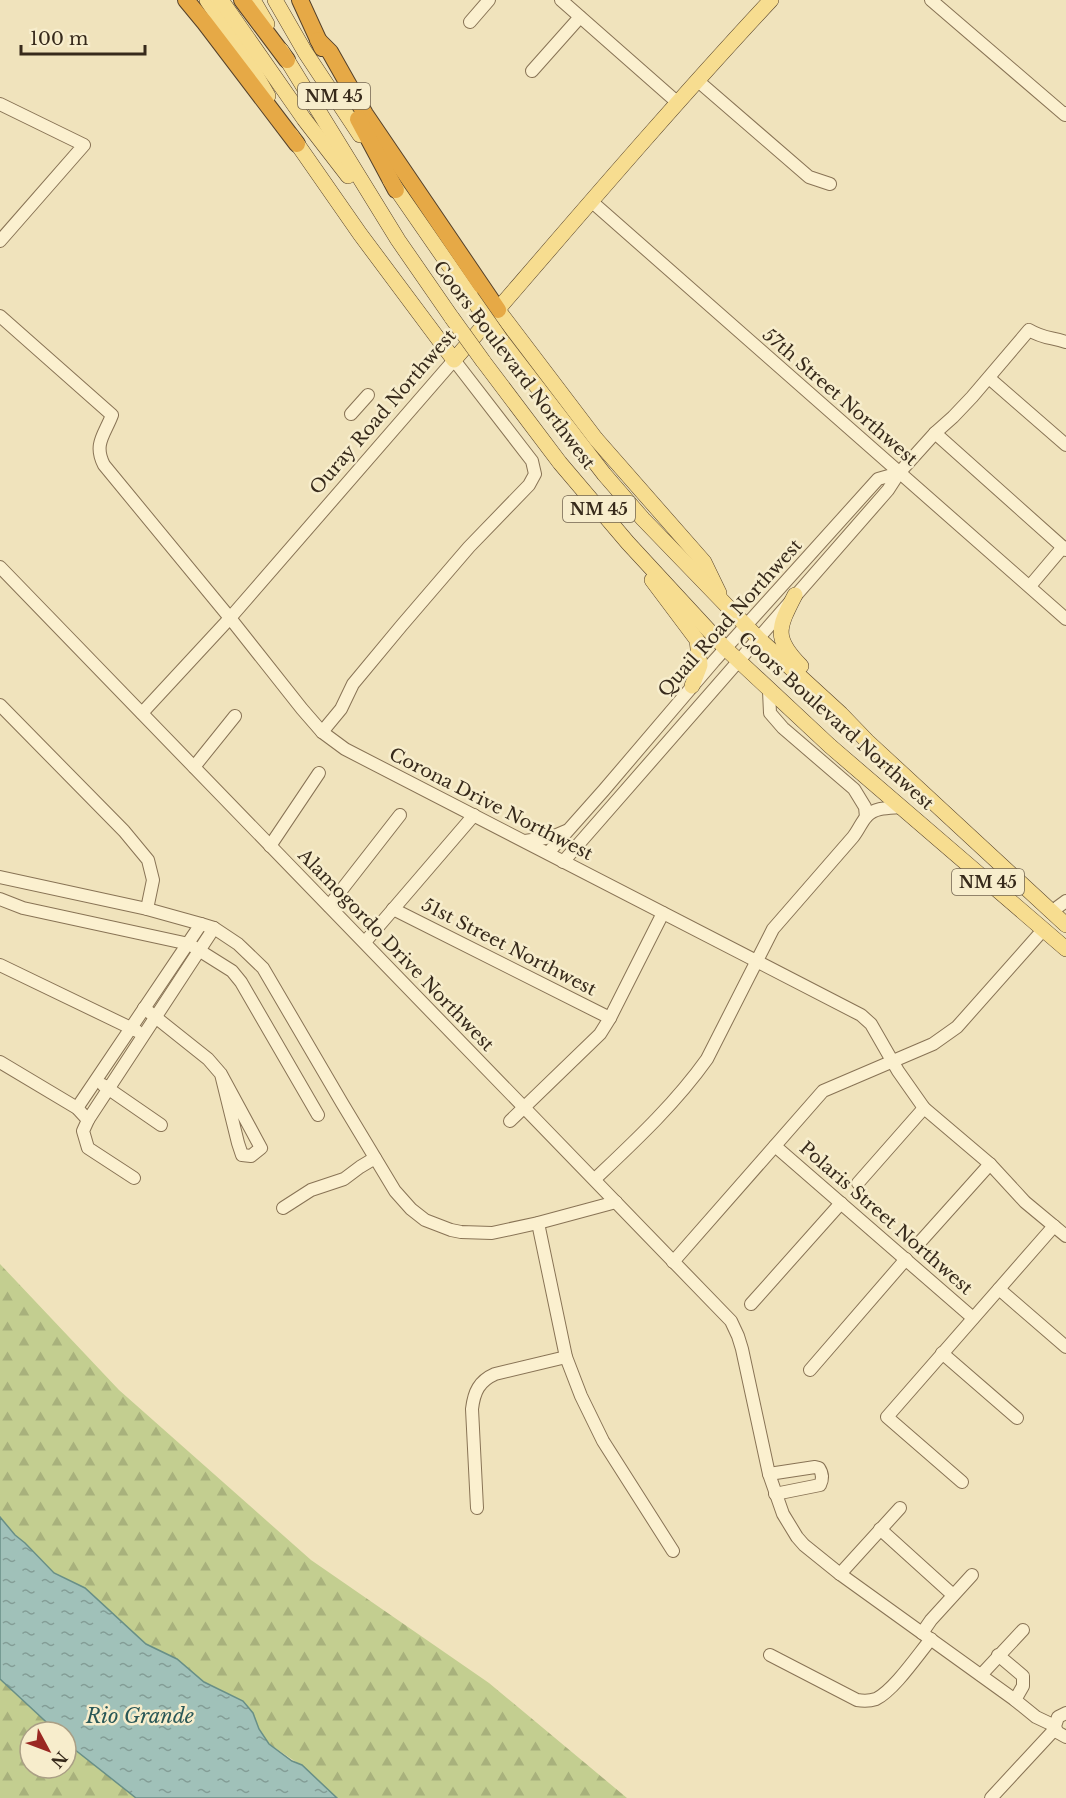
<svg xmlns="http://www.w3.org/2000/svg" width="1066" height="1798" font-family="'Libre Baskerville',serif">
<defs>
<pattern id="forest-firs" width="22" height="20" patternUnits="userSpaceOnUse" patternTransform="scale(1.5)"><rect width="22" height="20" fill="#c3ce90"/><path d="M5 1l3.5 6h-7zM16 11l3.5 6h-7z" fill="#a8b17c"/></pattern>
<pattern id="water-ripples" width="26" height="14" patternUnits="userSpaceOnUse" patternTransform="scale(1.5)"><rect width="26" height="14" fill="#a0c1b9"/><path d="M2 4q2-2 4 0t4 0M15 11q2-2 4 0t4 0" fill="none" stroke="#839d96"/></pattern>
</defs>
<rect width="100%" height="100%" fill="#f0e3bc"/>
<!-- forest -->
<g fill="url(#forest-firs)">
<polygon points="0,1264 119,1390 311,1560 489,1683 627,1798 337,1798 302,1766 269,1744 259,1729 253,1713 243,1701 204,1682 177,1659 146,1644 85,1588 54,1573 25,1543 15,1535 0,1517"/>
<polygon points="0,1679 57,1732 30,1732 30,1768 66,1768 66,1741 136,1798 0,1798"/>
</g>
<!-- water -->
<polygon fill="url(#water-ripples)" stroke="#688f87" stroke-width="1.5" points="0,1517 15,1535 25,1543 54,1573 85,1588 146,1644 177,1659 204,1682 243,1701 253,1713 259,1729 269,1744 292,1761 302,1765 337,1798 136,1798 74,1749 66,1741 66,1732 57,1732 0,1679"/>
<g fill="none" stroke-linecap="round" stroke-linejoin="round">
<!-- minor casing -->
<g stroke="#887355" stroke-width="14">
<g id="minor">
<polyline points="561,0 678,103"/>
<polyline points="931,0 1065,115 1066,113"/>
<polyline points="470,22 489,0"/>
<polyline points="532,71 580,17"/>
<polyline points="698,81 809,177 830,184"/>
<polyline points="0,104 84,145 0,241"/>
<polyline points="591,201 1066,619"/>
<path d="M0,316L112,415C105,434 93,444 104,465L230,618L302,709L322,732L345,749L861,1015L871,1024L898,1071L924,1108L990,1164L1025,1202L1066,1236"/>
<polyline points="989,378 1066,445"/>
<polyline points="351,414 368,395"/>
<polyline points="935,433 1066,550"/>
<polyline points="0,567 731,1321 738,1336 742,1349 769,1474 783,1514 797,1537 804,1545 840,1574 1015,1700 1036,1717 1055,1726"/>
<polyline points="1030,586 1063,547"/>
<polyline points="769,691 770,713 783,728 854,789 865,807 866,817"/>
<polyline points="0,705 124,831 148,860 153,880 147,909"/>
<polyline points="142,713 230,618 454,360 532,461 535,474 529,485 469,547 402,625 353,684 341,709 322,732"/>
<polyline points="194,767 235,716"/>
<polyline points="525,841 552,837 566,831"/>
<polyline points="270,846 319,773"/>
<polyline points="548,853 604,790 714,661 878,479 899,473"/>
<path d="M563,862L888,490L899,473L935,433L953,417L972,397L1029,330C1044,339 1051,337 1066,342"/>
<polyline points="0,877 147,909 201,924 214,928 238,944 263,968 342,1103 395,1191 411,1209 425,1220 451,1230 461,1232 492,1233 538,1223 616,1202"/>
<polyline points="0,899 23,908 189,944 232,971 241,982 318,1115"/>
<polyline points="329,906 400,815"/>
<polyline points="393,909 610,1018"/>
<polyline points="1051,912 1066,901"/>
<polyline points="365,942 474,815"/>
<polyline points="0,965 137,1031"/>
<polyline points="144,1008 208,1059 221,1074 261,1148 251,1156 242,1155 238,1143 221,1074"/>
<polyline points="0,1062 77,1108 88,1120 83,1131 88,1148 134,1178"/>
<polyline points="103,1085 161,1125"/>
<polyline points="77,1108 201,924"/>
<polyline points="88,1120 214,928"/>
<polyline points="510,1121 600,1034 610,1018 663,913"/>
<polyline points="775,1146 973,1318"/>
<path d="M595,1179C634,1142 675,1104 707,1059L773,929L853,837C858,831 862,821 867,816C875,807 890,808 901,807"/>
<polyline points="858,1183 924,1108"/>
<polyline points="283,1208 311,1190 344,1179 360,1167 375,1158"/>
<polyline points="538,1223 566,1357 581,1396 603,1441 673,1551"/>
<polyline points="921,1241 990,1164"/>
<polyline points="673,1262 823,1091 933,1044 957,1027 1043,930"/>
<polyline points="999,1289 1066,1347"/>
<polyline points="751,1304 841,1203"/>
<polyline points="942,1353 1017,1418"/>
<polyline points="810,1370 906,1259"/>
<path d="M769,1474L815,1467L819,1468C823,1474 823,1479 820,1485L775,1494"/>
<polyline points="962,1482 887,1417 1054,1226"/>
<path d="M477,1508L472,1409C474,1392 479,1381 495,1374L566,1357"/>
<polyline points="880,1529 953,1595"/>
<polyline points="840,1574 900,1508"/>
<polyline points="922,1633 931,1620 972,1575"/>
<path d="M770,1655L857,1700C863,1701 870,1701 876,1699C894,1690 917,1656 931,1639"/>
<polyline points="998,1655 1023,1676 1023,1686 1015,1700"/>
<polyline points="981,1675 1023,1630"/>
<polyline points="1066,1713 1058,1717 1055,1726 1057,1732 1066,1737"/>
<polyline points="991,1798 1055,1729"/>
</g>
</g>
<!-- major casing -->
<g stroke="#55412a" stroke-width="16">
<g id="major">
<polyline points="207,0 246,58 268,96"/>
<polyline points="221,0 304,119 348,176"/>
<polyline points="253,0 267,24"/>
<polyline points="275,0 305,52 360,135"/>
<polyline points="281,50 398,240 452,318"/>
<path d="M291,135L360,234L454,360C559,239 662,117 771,0"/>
<polyline points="390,180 471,297"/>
<polyline points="498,310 596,439 704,562 719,593"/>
<polyline points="501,340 604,474 643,519 758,638 841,714 867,741 1066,925"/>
<polyline points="483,361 560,463 628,543 725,648 830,746 1066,949"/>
<polyline points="652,580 697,640 700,665 692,686"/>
<path d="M795,595C778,628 773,638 801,666"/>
</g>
</g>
<!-- highway casing -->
<g stroke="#55412a" stroke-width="18">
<g id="highway">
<polyline points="186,0 205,23 297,144"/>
<polyline points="242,0 287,60"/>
<polyline points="300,0 322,48"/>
<polyline points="318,40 330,52 365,114 498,310"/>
<polyline points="358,119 396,190"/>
</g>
</g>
<!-- minor -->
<use href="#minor" stroke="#fbf0cf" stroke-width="12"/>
<!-- major -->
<use href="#major" stroke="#f7dd90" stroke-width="15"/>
<!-- highway -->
<use href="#highway" stroke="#e6a946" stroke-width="16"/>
<!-- major-bridge casing -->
<g stroke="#55412a" stroke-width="16" stroke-linecap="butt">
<g id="major-bridge">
<polyline points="471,297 501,340"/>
<polyline points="452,318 483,361"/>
</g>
</g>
<!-- major-bridge -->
<use href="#major-bridge" stroke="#f7dd90" stroke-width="15"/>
</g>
<g text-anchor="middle" stroke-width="5" stroke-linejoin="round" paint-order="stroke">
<!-- shield labels -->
<g fill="#f7edcc" stroke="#716450" stroke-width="1.5">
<rect x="298" y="83" width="72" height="26" rx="4.5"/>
<rect x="563" y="496" width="72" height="26" rx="4.5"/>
<rect x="952" y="869" width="72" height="26" rx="4.5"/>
</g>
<g font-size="16" font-weight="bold" fill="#372a1b">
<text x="334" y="102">NM 45</text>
<text x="599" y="515">NM 45</text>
<text x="988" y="888">NM 45</text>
</g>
<!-- street labels -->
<g font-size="18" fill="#372a1b" stroke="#f7edcc">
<text transform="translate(514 365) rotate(53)" y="6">Coors Boulevard Northwest</text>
<text transform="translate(840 397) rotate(41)" y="6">57th Street Northwest</text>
<text transform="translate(383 412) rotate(-49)" y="6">Ouray Road Northwest</text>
<text transform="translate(730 618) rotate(-48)" y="6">Quail Road Northwest</text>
<text transform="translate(836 721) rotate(42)" y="6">Coors Boulevard Northwest</text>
<text transform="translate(491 804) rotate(27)" y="6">Corona Drive Northwest</text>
<text transform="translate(509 947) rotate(27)" y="6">51st Street Northwest</text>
<text transform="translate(396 950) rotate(46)" y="6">Alamogordo Drive Northwest</text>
<text transform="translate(886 1218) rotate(41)" y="6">Polaris Street Northwest</text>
</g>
<!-- water labels -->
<g font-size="20" font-style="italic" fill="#295757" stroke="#f7edcc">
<text x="140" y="1723">Rio Grande</text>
</g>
</g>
<!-- north arrow -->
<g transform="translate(48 1750) rotate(131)"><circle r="28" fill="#f7edcc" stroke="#aa9f85" stroke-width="1.5"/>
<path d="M0-4.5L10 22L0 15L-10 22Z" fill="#9a2822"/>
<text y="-9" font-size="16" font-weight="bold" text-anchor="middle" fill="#372a1b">N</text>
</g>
<!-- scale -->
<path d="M21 45v9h124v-9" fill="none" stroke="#372a1b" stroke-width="3"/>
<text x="30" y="45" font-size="18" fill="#372a1b" stroke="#f7edcc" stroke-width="4.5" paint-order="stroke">100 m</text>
</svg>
